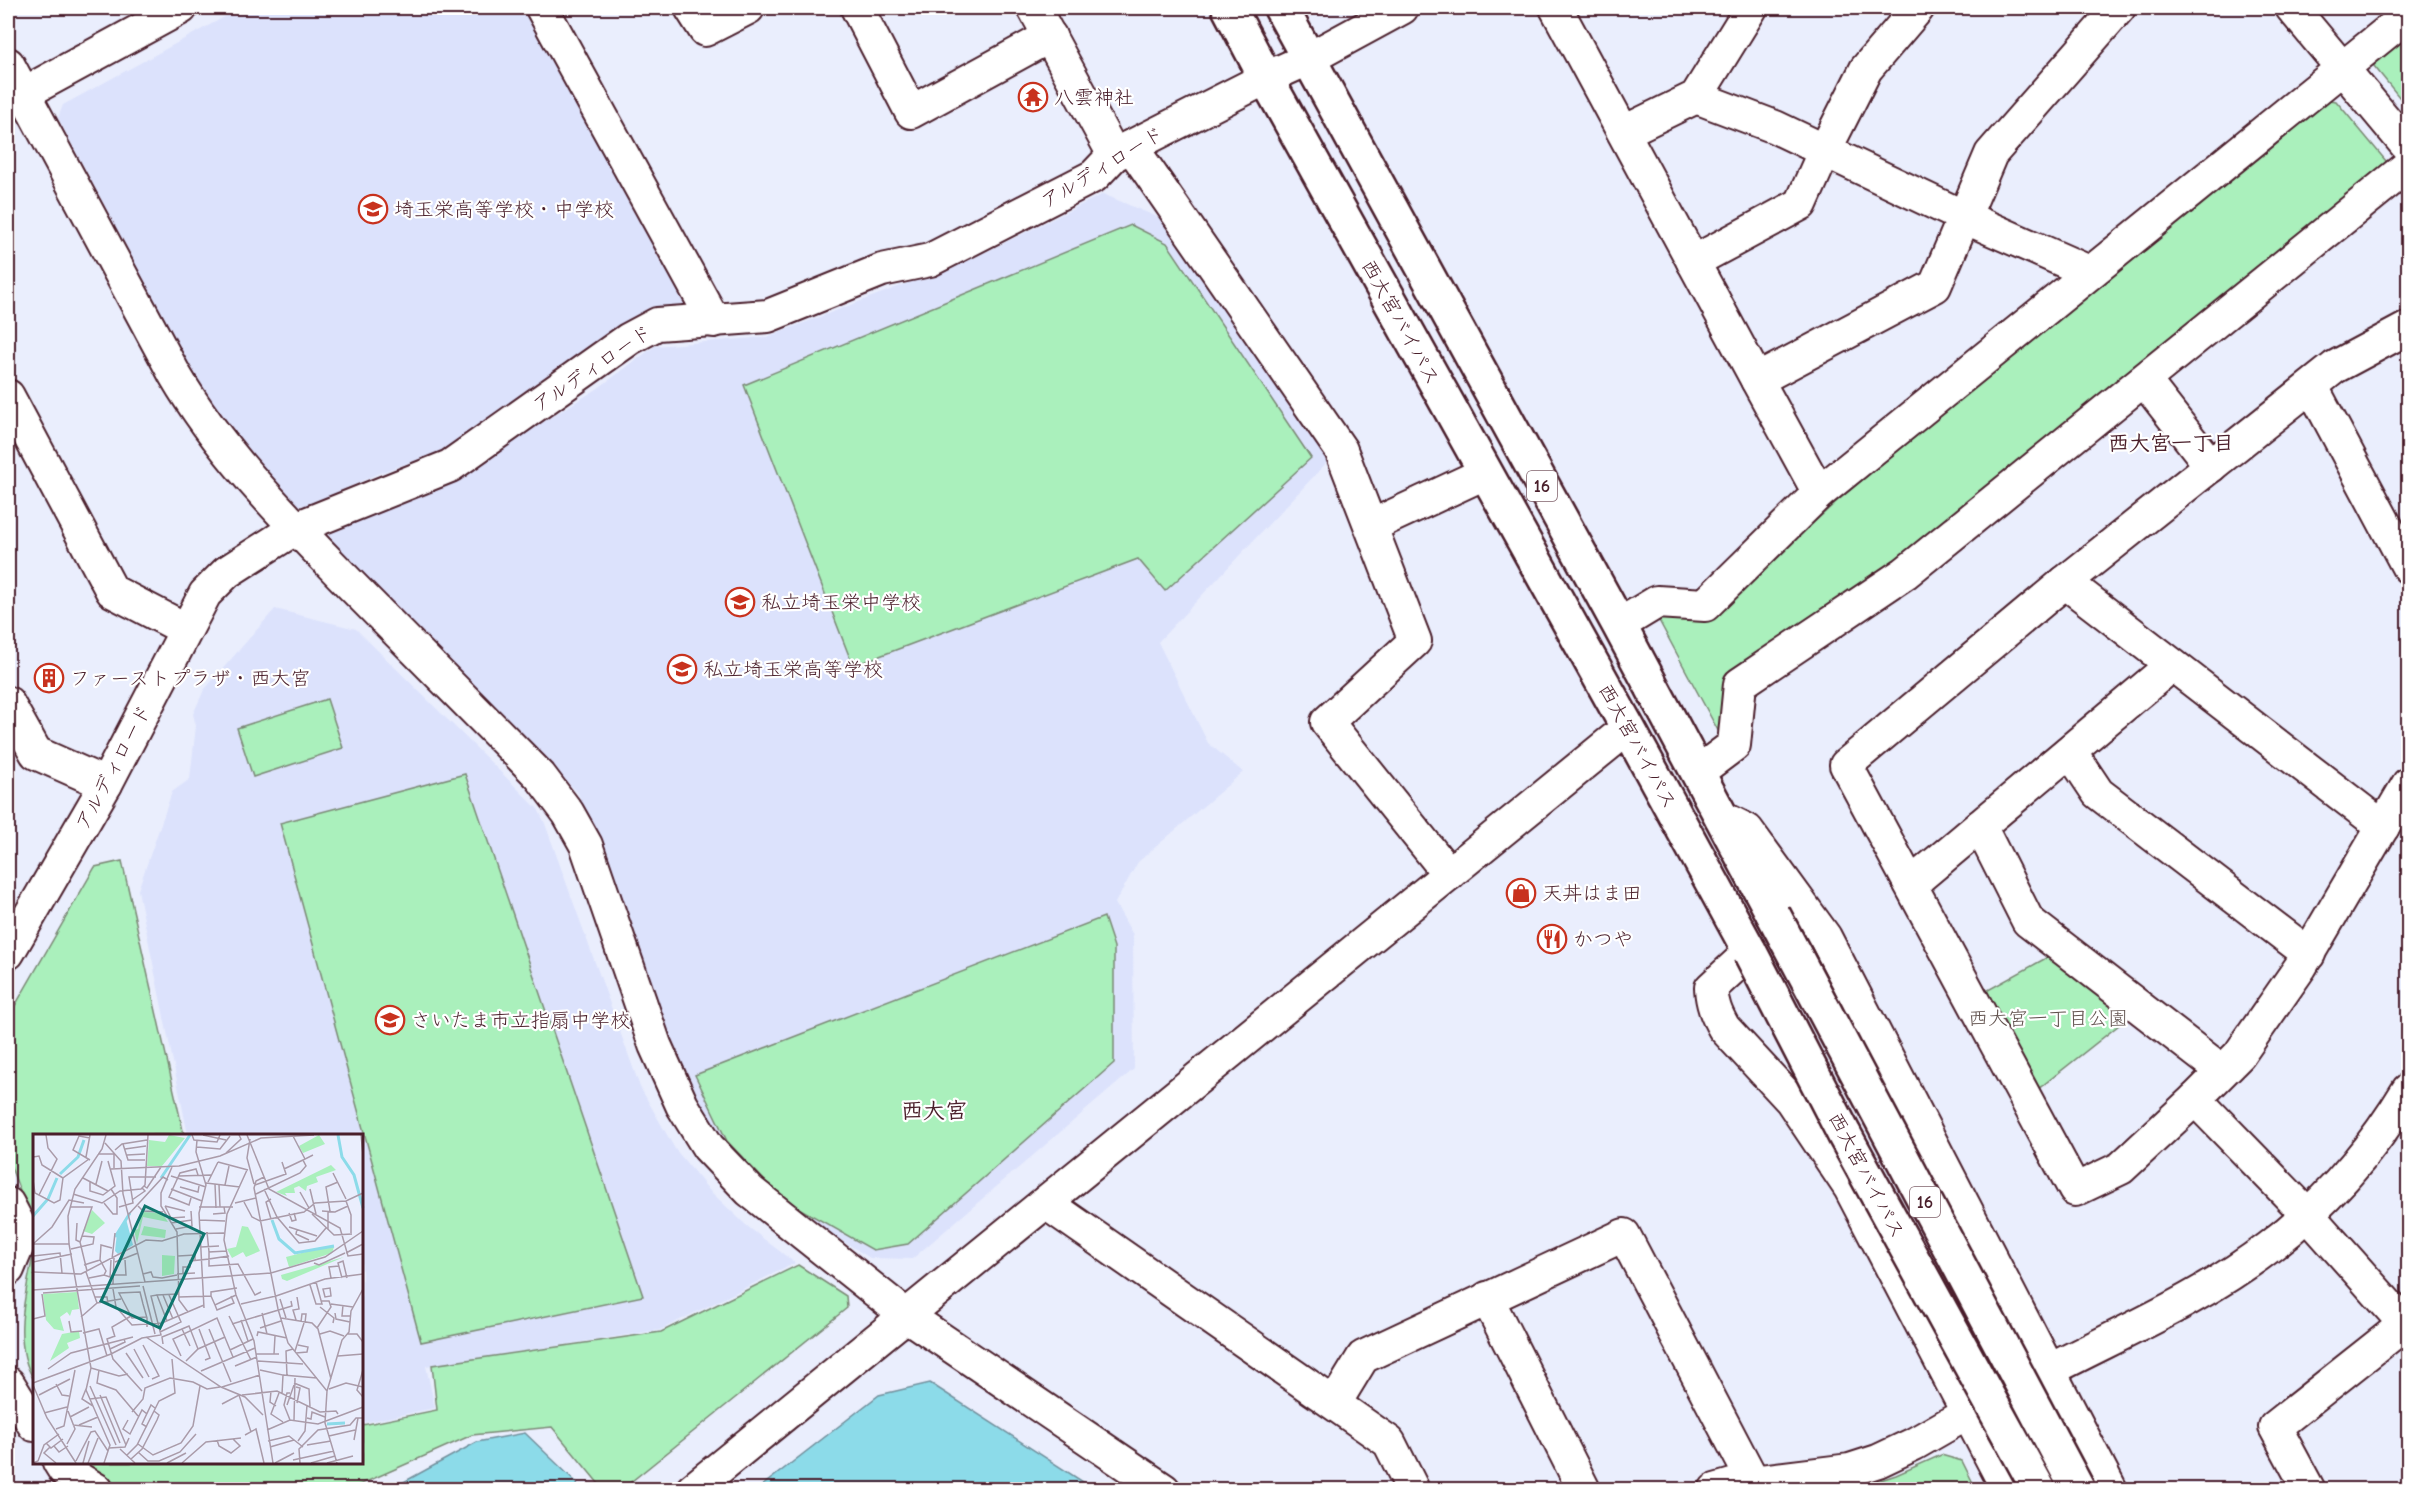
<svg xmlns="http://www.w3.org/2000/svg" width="2416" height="1497" font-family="'Comic Neue','Klee One',sans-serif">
<rect width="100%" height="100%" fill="#eaeefd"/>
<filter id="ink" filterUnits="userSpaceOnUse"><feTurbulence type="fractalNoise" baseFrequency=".0167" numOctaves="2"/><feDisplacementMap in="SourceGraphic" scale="12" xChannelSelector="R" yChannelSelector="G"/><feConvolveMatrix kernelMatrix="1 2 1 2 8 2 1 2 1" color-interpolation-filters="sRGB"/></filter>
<g filter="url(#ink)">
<!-- built -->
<g fill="#dce2fc">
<polygon points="241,8 531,8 689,300 686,308 446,450 379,473 309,506 294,505 237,437 197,380 58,118 63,105"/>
<polygon points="1103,194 1169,222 1331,458 1158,642 1208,743 1243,772 1138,862 1115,903 1133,935 1134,1069 912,1259 870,1258 781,1203 725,1146 679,1077 578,793 329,542 330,522 455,476 597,389 655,346 767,337 976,257"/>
<polygon points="275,609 356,629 538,809 544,821 640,1087 675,1149 709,1190 747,1226 795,1263 660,1330 426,1366 435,1408 362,1423 362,1136 188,1135 138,890 172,792 190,779 196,726 193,714 204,690"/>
</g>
<!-- green -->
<g fill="#aaf0bc" stroke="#7a8874" stroke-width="1.5">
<polygon points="2408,27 2408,108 2374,66 2379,50"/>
<polygon points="2321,99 2336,101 2386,161 2384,174 1892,571 1731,677 1722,738 1655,613 1707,621 1836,502"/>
<polygon points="1131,225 1167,243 1311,458 1165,591 1138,559 853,666 744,385"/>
<polygon points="327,699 343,748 253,777 237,728"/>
<polygon points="465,774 643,1296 421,1342 280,823"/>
<polygon points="122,861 184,1135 34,1136 34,1229 8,1159 8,1018 95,867"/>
<polygon points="1104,917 1114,947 1114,1063 908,1244 873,1250 781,1198 727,1141 695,1075"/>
<polygon points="2048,957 2129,1017 2033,1093 1979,995"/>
<path d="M34,1251V1380C11,1341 26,1293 34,1251Z"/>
<polygon points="798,1265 846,1296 847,1308 622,1489 603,1489 552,1427 472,1435 350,1489 119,1489 85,1463 362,1462 362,1425 437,1410 432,1365 661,1332"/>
<polygon points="1941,1455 1962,1461 1976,1489 1854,1489 1896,1475"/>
</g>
<!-- water -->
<g fill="#8cdbe9" stroke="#72909d" stroke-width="1.5">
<polygon points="930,1383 1094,1489 758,1489 879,1395"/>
<polygon points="525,1433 577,1483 578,1489 391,1489 477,1442"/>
</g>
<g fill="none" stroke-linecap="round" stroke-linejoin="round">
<!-- minor casing -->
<g stroke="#4a1f2b" stroke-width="36">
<g id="minor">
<polyline points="542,8 714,321"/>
<polyline points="691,8 705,30 748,8"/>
<polyline points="857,8 911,112 1050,36"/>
<polyline points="1034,8 1114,155"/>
<polyline points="1556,8 1757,380 1935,286 1991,154 2119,8"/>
<polyline points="2292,8 2408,147"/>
<path d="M8,64L175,375C221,454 287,519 350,584C413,648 476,712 540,776L568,813L586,845L655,1045L682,1105L708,1147L750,1191L907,1316L1164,1490"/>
<polyline points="1696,97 1775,127 1964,217 2089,272"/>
<polyline points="8,102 181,8"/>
<polyline points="1624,132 1696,97 1751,8"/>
<polyline points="1131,146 1341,450 1415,641 1327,722 1449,874"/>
<polyline points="1693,262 1801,204 1825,150 1866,69 1918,8"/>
<polyline points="2408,328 2335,367 2065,582 1846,765 2075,1190 2121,1168 2195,1099 2239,1055 2301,966 2408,784"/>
<polyline points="1757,380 1819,493 2408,15"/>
<polyline points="2144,380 2211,466"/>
<polyline points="2312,387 2408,567"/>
<polyline points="8,396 112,591 185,629"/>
<polyline points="1371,526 1485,473"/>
<polyline points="2065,582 2383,827"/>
<polyline points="1619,625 1657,602 1705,605 1819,493"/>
<polyline points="8,703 36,753 106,784"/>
<polyline points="2070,751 2098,793 2309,954"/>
<polyline points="1698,772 1734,745 1740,684 1905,573 2408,166"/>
<polyline points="1721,817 1747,830 1825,937 2111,1490"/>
<polyline points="1980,826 2028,921 2222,1071"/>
<polyline points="1911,884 2172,665"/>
<path d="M1750,952L1711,988C1712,1004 1716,1014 1724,1028L1791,1100L1850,1188L2008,1490"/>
<polyline points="8,953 106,784 205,594 227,572 296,528 450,466 629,339 657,324 768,316 882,270 930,260 1094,176 1114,155 1266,78 1308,59 1402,8"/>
<polyline points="2195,1099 2308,1215 2405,1324 2408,1331"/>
<polyline points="1046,1203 1389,1442 1413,1490"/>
<polyline points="8,1204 23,1233 8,1269"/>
<polyline points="1487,1298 1584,1490"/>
<path d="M2050,1370C2123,1332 2203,1298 2269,1247C2326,1204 2372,1150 2408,1090"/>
<polyline points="8,1383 34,1425"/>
<polyline points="1335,1403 1363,1357 1624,1235 1753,1481"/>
<polyline points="59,1462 64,1470 97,1490"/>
<polyline points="692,1490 1628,728"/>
<polyline points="1715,1490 1736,1484 1850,1470 1878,1461 1914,1444 1968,1413"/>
<polyline points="2309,1490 2275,1427 2405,1324"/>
</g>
</g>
<!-- highway casing -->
<g stroke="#4a1f2b" stroke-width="38">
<g id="highway">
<polyline points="1229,8 1266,78 1628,728 1750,952"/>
<polyline points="1281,8 1619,625 1773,914"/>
</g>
</g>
<!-- minor -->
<use href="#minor" stroke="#fff" stroke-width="32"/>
<!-- highway -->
<use href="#highway" stroke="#fff" stroke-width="33"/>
<!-- highway-bridge casing -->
<g stroke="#4a1f2b" stroke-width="38" stroke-linecap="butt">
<g id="highway-bridge">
<polyline points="1773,914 2078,1490"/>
<polyline points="1750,952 1844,1134 2039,1490"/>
</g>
</g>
<!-- highway-bridge -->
<use href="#highway-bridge" stroke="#fff" stroke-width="33"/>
</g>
</g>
<!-- icons -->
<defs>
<g id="temple-ring" transform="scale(1.5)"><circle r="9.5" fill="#fff" stroke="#c8321e" stroke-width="1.5"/><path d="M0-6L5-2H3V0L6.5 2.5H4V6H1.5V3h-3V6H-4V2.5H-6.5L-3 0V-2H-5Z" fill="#c8321e"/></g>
<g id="school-ring" transform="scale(1.5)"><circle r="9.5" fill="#fff" stroke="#c8321e" stroke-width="1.5"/><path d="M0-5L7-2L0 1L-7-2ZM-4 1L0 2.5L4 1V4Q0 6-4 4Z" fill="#c8321e"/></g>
<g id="building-ring" transform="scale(1.5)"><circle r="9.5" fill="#fff" stroke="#c8321e" stroke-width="1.5"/><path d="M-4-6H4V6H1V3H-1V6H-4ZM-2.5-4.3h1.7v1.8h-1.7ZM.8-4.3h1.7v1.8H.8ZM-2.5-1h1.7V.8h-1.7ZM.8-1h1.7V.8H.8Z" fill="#c8321e"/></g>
<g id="shop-ring" transform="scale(1.5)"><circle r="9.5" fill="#fff" stroke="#c8321e" stroke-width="1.5"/><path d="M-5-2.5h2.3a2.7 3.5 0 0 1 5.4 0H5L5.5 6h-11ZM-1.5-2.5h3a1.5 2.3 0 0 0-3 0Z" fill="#c8321e"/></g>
<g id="restaurant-ring" transform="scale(1.5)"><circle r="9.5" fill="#fff" stroke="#c8321e" stroke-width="1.5"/><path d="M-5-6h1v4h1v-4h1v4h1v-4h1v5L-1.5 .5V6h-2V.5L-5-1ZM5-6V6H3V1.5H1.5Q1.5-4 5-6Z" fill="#c8321e"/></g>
</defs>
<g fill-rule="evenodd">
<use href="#temple-ring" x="1033" y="97"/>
<use href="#school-ring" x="373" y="209"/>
<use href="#school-ring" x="740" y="602"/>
<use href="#school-ring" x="682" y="669"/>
<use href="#building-ring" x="49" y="678"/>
<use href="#shop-ring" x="1521" y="893"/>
<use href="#restaurant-ring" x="1552" y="939"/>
<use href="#school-ring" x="390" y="1020"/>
</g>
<g text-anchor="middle" stroke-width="4.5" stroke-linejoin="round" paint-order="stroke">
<!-- shield labels -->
<g fill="#fff" stroke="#80626b" stroke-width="1.5">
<rect x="1527" y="471" width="30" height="30" rx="4.5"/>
<rect x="1910" y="1187" width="30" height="30" rx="4.5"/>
</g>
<g font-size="18" font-weight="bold" fill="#4a1f2b">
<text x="1542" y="492">16</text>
<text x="1925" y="1208">16</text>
</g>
<!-- poi labels -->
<g font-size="20" fill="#4a1f2b" stroke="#fff" text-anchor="start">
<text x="1054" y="104">八雲神社</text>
<text x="394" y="216">埼玉栄高等学校・中学校</text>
<text x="761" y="609">私立埼玉栄中学校</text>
<text x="703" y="676">私立埼玉栄高等学校</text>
<text x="70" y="685">ファーストプラザ・西大宮</text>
<text x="1542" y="900">天丼はま田</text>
<text x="1573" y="946">かつや</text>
<text x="411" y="1027">さいたま市立指扇中学校</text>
</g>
<!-- street labels -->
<g font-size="20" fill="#4a1f2b" stroke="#fff">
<text transform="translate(1102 167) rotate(-31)" y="7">アルディロード</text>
<text transform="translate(1401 322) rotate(61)" y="7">西大宮バイパス</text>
<text transform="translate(592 368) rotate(-34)" y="7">アルディロード</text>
<text transform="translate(1638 746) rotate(61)" y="7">西大宮バイパス</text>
<text transform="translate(113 767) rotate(-62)" y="7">アルディロード</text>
<text transform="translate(1867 1175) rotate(62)" y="7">西大宮バイパス</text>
</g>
<!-- park labels -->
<g font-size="20" fill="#62534f" stroke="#fff">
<text x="2048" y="1025">西大宮一丁目公園</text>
</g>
<!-- neighbourhood labels -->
<g font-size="21" font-weight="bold" fill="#4a1f2b" stroke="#fff">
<text x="2171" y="450">西大宮一丁目</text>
</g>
<!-- quarter labels -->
<g font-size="22" font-weight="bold" fill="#4a1f2b" stroke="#fff">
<text x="934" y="1118">西大宮</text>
</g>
</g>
<!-- overview -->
<g transform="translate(33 1134)">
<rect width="330" height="330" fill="#eaeefd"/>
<path d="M136,1L152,4L129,32H114L116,6L132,8ZM286,1L292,10L270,19L266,12ZM298,31L303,36L283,43L285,48L274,52L273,57L266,52L261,54L262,59H252L254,62L243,58ZM59,76L72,89L59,100L50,97ZM109,78L129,79L135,88L110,83L104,109L101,96L105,95ZM111,92L133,96L132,104L108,101ZM209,92L215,93L227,117L213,123L210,118L199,124L194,115L203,113ZM296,112L301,113L299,119L256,133L253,123ZM129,121L142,122L141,140L129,142ZM311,123L254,147L249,145L248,141ZM44,158L46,175L39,176L37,182L34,178L27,183L31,197L21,195L13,186L10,160ZM46,197L47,204L34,209L36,214L17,227L29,200Z" fill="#aaf0bc"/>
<path d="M93,85L100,111L85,120L82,117L84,99Z" fill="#8cdbe9"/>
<path fill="none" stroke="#8cdbe9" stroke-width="3" d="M305,1L309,23L321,41L330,74M27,40L45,23L51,6M128,44L157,1M0,82L15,65L24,44M239,86L246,105L262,119L301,112M82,103L97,79M294,290L312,289"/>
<path fill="none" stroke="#aa9ba9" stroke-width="1.5" d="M159,1L161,6L184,8L187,1M170,1L193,6M214,1L236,55L307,94L315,122L330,120M328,1L330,21M260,2L272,25M57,4L46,2L40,16L57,26M217,5L214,24L221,50M164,6L163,18L173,51L166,79L171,174M72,9L88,27L90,60L112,148M90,10L95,26H112M164,13L187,15L197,2M92,15L113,12M82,16L89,10L114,6M193,19L208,5L206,1M65,20H81V34M94,21L112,20M0,23L6,22L9,31L30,44M53,23L57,1M185,28L215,36M139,33L128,59V72L144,98L146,166L155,178M78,35L146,32L187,22L228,4L281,1M251,35L270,26M214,36L194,80L191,106L203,161L221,207L240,329M300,39L313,65M138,42L173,53M146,42L178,41M231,43L223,47L221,54L245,175L255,209L294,257L292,289L304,329M50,44L75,57M0,46L2,59L21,69L27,66L30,44L56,25M57,48V57L70,61L82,52L75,27M175,48L185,28M173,49L207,53M63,50L69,27M182,50L183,74M186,51L187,73M192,51L196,32M222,51L253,40L249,28M111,52L114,54L128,33M147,53L165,58L166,52M138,55L169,67M231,55L244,83L266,109L282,107L293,94M277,55L283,80M267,58L276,74M40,60L69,69L87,57L108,55L112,51L115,1M223,60L267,39L273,32L270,26L280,21M6,61L24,25L15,14L13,1M158,64L156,71L136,63L147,39L163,35L165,41M238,65L233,68L238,85M99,66L112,57L109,54M313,67L318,81V99M211,68L219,83L227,87L271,78L282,69L313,67L330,59M71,69L80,80H84V64L78,55M202,69L223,64M105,72L110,77L130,78M132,72L138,84L152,83M132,72L152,77M37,73H59L47,108L54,137M86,73L100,69L96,43H123M166,73H200M289,77L302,78L315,72M297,77L293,53L305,48M256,79L259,87L263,86L261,79M180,80L192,79L191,73M279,80L301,101L319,100M95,81L130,43L135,46M166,86L192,87M44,89L43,106L47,108M138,89L159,86M256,93L284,102M143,95L159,92L158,77M264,95L263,100L276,106M295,96V77M174,98L176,118M0,110L19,93L36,66L51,69M1,110H36M168,113L186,112M38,115L60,110L61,103L49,102M313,119L330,110M0,122L27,119L29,139M145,122L162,121V126M196,122L176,125V132L205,130L222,161L228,158M79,125L82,99M67,126L68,111L79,114M0,128L39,120M82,128L105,119M281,129L286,131L312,119M51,131L67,126L73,137L71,141L56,144M0,138L48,140L113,106L129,107L151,100L191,99M110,140L118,138L120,143L129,144L144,141M144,140L162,139M150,140V133H157V127L176,125V118L194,117M71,141L77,143L78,126M81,141H93L92,126M298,144L296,133L306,132M309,144L305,129L310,127L314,144M80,150L81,124M277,151L283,170H289L283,148M110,152L122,200M297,154L298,162L292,163L290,155ZM80,155L83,173L99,191L129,189L171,171M0,156L238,139L292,123L330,97M10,159L107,152M130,161L140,185M178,162L182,171L203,161M243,162L292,145L330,140M62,163H74L75,170M146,163L178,162V158L204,154M247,165L253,184M64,169L88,165M208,170L243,162M298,170L320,173M182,171L184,176L201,169L198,162M310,171L309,182H317M287,173L301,184L300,189M229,179L234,200M302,179L303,185L317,188M196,182L218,226M48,183L64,169L53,138M113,183L99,184L86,159L107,158L110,170L114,184V193M248,184L279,189L285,195L298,245M0,185L12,182L9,160M208,186L215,207M263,186L260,176L266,175L264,163M36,187L38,198L49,197M134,187L124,161L145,160M268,188L269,180H273L272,189M199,190L259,172L258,167M227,194L248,187M284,194L298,173L296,167H288M166,195L177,224L172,226M176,195L198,248M127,198L148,188L136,161M50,199L66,195L74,222M287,200L297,197L311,202M314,200H324L330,208M82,202L74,205L80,225L109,257M224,202L225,198L254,204M82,203L79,193L98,182M113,203L188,253L212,263L230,281M130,210L129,203L149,195M110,211L126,242L119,245M157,212L149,195L156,192L165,215M77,215L92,208L91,205M101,215L116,243M197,216L220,205M262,217L271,189M93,219L110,244M263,219L274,218L275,213L265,211M223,220H246M241,220L242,202M148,222L140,205L184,184L200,223M305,222L330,220M153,227L165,215L192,203M225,227L270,230M202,232L224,223M58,234L86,242L95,240M15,235L38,219L100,203M66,236L64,249L83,256L105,282M227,236L250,241L249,260M330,236L324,256L330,263M168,237L222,214M250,241L284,244M254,242L253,217L260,215M0,249L78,220L109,204L128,201L118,162L124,161M261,249L276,255L277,273M23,250L29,261L36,262M0,251L14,284L43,329M57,252L83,311M189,253L227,241M263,253L267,254L264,269M53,255L49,265L60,272M296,255L313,249L330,253M238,257L237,268L243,272M294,257L309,206L316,198L318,177L330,155M246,259L238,280L250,288M6,261L37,245M67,261L87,309M209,261L244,257L287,278L303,277L305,280M57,265L73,263L93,311M189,270L206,261L218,298M254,271L261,251M99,278L110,265L112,254L137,244L160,248L174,255L187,253M11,279L34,273M37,283L56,273M274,284L278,285L279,278L292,283M95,286L90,295L97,300L109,276L114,280M257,286L251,271L254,259H257M261,286L262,244M40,291L59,293M46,291L65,283M114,293L109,290L118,271L122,274M23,295L31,292L42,236M234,296L257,286L285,290L330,273M212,301L223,295L231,329M296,302L322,296M184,306L186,312L198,319L207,312L200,305M321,306L325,284M235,307L256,302L270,313M265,307L272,297L274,271M13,309L18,314L30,305M34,310L42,295L35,277M105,310L120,321L148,309L160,292L167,252M274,311L298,307M21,312L26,318L35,312M17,313L11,319L23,329M237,313L261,306M76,314L92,313L96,304M87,315L102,329M105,318L115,327H126L147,318L163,300M94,321L104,311L126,267L142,259L139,225M98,325L109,315L124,286L126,281L121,277M260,326L301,317M43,327L58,298L62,297L75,317M0,329L5,327L11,311L26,300M50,329L56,307M55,329L65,304M71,329L77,311L53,256L58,234L36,110L35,82L42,55L69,15L73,1M134,329L153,319M149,329L173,308L208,304M242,329L261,319M267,329L266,315L285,296L317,291L323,284H330M278,329L302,322M294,329L320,322"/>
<path fill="#0f766e" fill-opacity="0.15" stroke="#0f766e" stroke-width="3" d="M112,72L171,100L127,194L68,167Z"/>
<rect width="330" height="330" fill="none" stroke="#4a1f2b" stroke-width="3"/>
</g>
<!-- margin -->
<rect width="2416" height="1497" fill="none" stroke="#fff" stroke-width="30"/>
<rect x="15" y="15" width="2386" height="1467" fill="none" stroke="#4a1f2b" stroke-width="2" filter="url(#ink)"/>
</svg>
